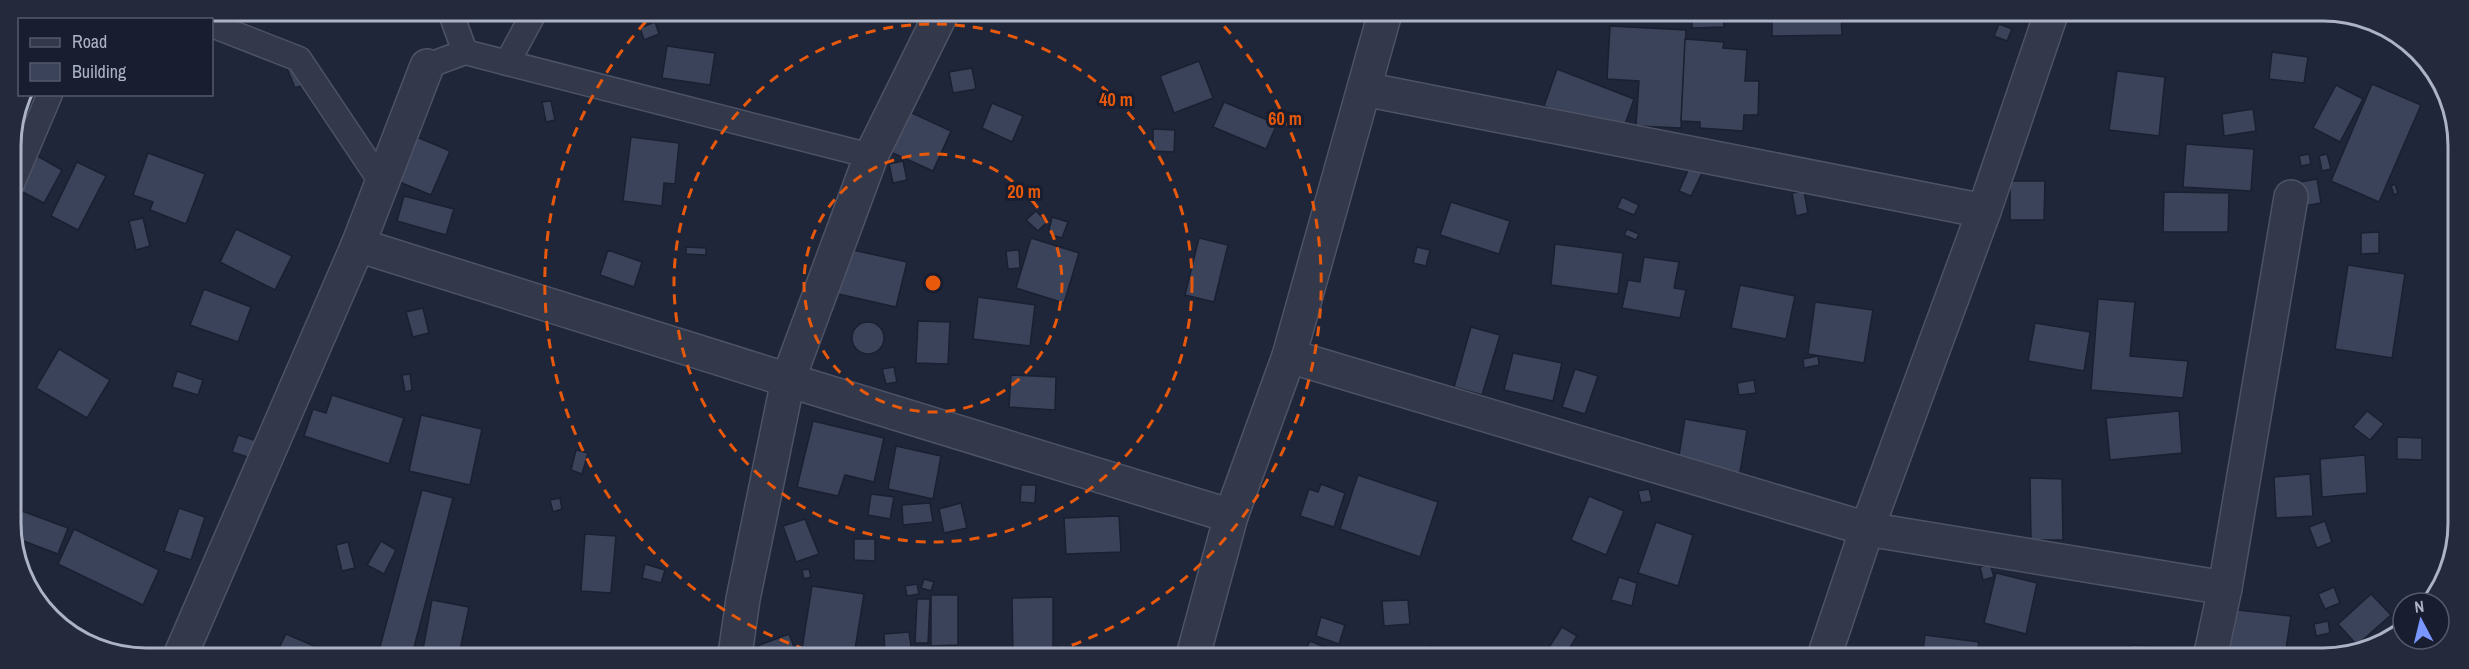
<svg xmlns="http://www.w3.org/2000/svg" width="2469" height="669" font-family="'Archivo Narrow',sans-serif">
<rect width="100%" height="100%" fill="#1f263a"/>
<!-- building -->
<g fill="#3b435a" stroke="#1a2031" stroke-width="1.5">
<polygon points="1692,14 1723,14 1724,27 1692,28"/>
<polygon points="1772,14 1841,14 1842,35 1772,36"/>
<polygon points="2349,15 2357,15 2366,20 2366,22"/>
<polygon points="655,22 659,34 644,40 640,28"/>
<polygon points="1999,24 2012,29 2007,41 1994,36"/>
<polygon points="1610,26 1686,30 1681,128 1636,126 1639,81 1607,79"/>
<polygon points="1685,39 1724,42 1723,48 1747,50 1745,81 1759,81 1758,115 1744,115 1743,131 1700,128 1700,122 1681,121"/>
<polygon points="667,46 715,53 710,85 662,78"/>
<polygon points="2272,52 2308,57 2304,83 2269,79"/>
<polygon points="311,54 320,79 295,88 285,63"/>
<polygon points="1199,61 1213,98 1174,113 1160,76"/>
<polygon points="972,68 976,89 953,93 949,72"/>
<polygon points="1557,69 1634,99 1621,136 1544,106"/>
<polygon points="2117,71 2165,77 2159,136 2109,130"/>
<polygon points="2372,84 2421,105 2379,202 2331,181"/>
<polygon points="2336,85 2363,99 2340,142 2313,128"/>
<polygon points="884,100 951,131 933,171 866,141"/>
<polygon points="551,101 555,120 546,122 542,102"/>
<polygon points="1224,102 1277,124 1266,149 1213,127"/>
<polygon points="992,103 1023,116 1012,142 982,128"/>
<polygon points="2253,109 2256,131 2224,136 2222,114"/>
<polygon points="398,129 450,151 431,195 380,174"/>
<polygon points="1153,129 1175,130 1174,152 1153,151"/>
<polygon points="631,137 679,143 675,184 664,183 662,206 623,201"/>
<polygon points="2186,144 2254,149 2251,191 2183,187"/>
<polygon points="25,149 62,170 44,203 11,186"/>
<polygon points="148,153 205,174 186,224 150,210 153,202 133,195"/>
<polygon points="2309,154 2311,164 2301,166 2299,156"/>
<polygon points="2327,154 2331,169 2322,171 2319,156"/>
<polygon points="903,161 907,180 893,183 889,164"/>
<polygon points="77,162 106,176 78,230 51,216"/>
<polygon points="1689,168 1702,173 1691,196 1679,191"/>
<polygon points="2317,179 2321,203 2299,207 2294,183"/>
<polygon points="2010,181 2045,181 2044,220 2010,220"/>
<polygon points="2395,184 2398,193 2394,195 2391,186"/>
<polygon points="1804,191 1808,213 1796,216 1792,193"/>
<polygon points="2164,192 2229,193 2228,232 2163,232"/>
<polygon points="404,196 454,209 446,235 397,221"/>
<polygon points="1622,197 1639,205 1634,215 1617,208"/>
<polygon points="1451,202 1510,221 1499,254 1440,235"/>
<polygon points="1036,211 1047,222 1038,231 1026,220"/>
<polygon points="1052,217 1068,222 1062,238 1048,234"/>
<polygon points="143,218 150,246 136,250 129,221"/>
<polygon points="236,229 292,256 275,290 220,262"/>
<polygon points="1627,229 1639,234 1636,240 1624,235"/>
<polygon points="2379,232 2379,253 2361,254 2361,233"/>
<polygon points="1031,238 1079,253 1064,303 1016,288"/>
<polygon points="1199,238 1228,245 1214,302 1185,295"/>
<polygon points="1555,244 1623,253 1618,294 1551,285"/>
<polygon points="835,246 907,262 896,307 825,291"/>
<polygon points="686,247 706,248 706,255 686,254"/>
<polygon points="1417,247 1430,250 1426,266 1413,263"/>
<polygon points="608,250 642,262 634,287 600,275"/>
<polygon points="1019,250 1020,268 1008,269 1006,251"/>
<polygon points="1644,257 1679,262 1674,288 1686,290 1680,318 1622,308 1628,280 1640,282"/>
<polygon points="2348,265 2405,274 2392,358 2335,349"/>
<polygon points="1740,285 1795,296 1786,339 1731,328"/>
<polygon points="204,289 251,307 238,342 190,325"/>
<polygon points="978,297 1035,305 1030,346 973,339"/>
<polygon points="2098,299 2135,302 2130,356 2188,361 2183,398 2091,390"/>
<polygon points="1815,302 1873,310 1864,363 1808,354"/>
<polygon points="423,308 429,333 413,337 406,312"/>
<polygon points="918,321 950,322 948,364 916,363"/>
<circle cx="868" cy="338" r="16"/>
<polygon points="2035,323 2090,332 2084,371 2028,361"/>
<polygon points="1471,327 1500,335 1482,395 1454,387"/>
<polygon points="59,349 110,380 87,418 36,388"/>
<polygon points="1513,353 1562,363 1553,401 1504,390"/>
<polygon points="1818,356 1819,365 1804,368 1803,359"/>
<polygon points="894,367 897,382 886,384 882,369"/>
<polygon points="1575,369 1598,376 1585,414 1562,407"/>
<polygon points="177,371 203,380 198,395 172,387"/>
<polygon points="410,374 412,390 405,392 402,375"/>
<polygon points="1011,375 1056,377 1055,410 1009,407"/>
<polygon points="1754,380 1756,393 1739,395 1737,383"/>
<polygon points="332,395 404,418 389,464 304,436 313,409 326,413"/>
<polygon points="2179,411 2182,453 2110,460 2106,418"/>
<polygon points="2367,411 2384,424 2370,440 2353,427"/>
<polygon points="421,415 482,429 470,485 409,471"/>
<polygon points="1685,419 1747,430 1739,478 1677,468"/>
<polygon points="813,421 884,438 874,482 845,475 838,496 797,487"/>
<polygon points="238,435 260,442 254,459 232,452"/>
<polygon points="2397,437 2422,438 2422,460 2397,459"/>
<polygon points="896,446 941,456 933,499 888,489"/>
<polygon points="576,450 588,453 582,474 571,470"/>
<polygon points="2365,455 2367,493 2322,497 2320,459"/>
<polygon points="2310,474 2313,516 2276,518 2274,477"/>
<polygon points="1358,475 1438,502 1420,557 1340,529"/>
<polygon points="2030,478 2062,479 2063,540 2031,540"/>
<polygon points="1321,484 1345,493 1334,527 1300,516 1309,489 1318,492"/>
<polygon points="1021,485 1036,485 1035,503 1020,502"/>
<polygon points="1649,489 1652,501 1641,503 1638,491"/>
<polygon points="422,490 453,498 412,655 407,655 380,647"/>
<polygon points="871,494 894,497 890,519 868,515"/>
<polygon points="1589,496 1624,511 1606,555 1571,540"/>
<polygon points="560,498 562,509 553,512 550,500"/>
<polygon points="930,503 933,522 903,525 902,505"/>
<polygon points="961,503 967,528 944,533 939,509"/>
<polygon points="179,508 205,517 191,560 164,551"/>
<polygon points="22,511 68,528 58,554 13,537"/>
<polygon points="1119,516 1121,552 1066,554 1064,518"/>
<polygon points="805,519 819,554 796,562 783,526"/>
<polygon points="2325,521 2332,542 2317,548 2309,527"/>
<polygon points="1656,522 1693,535 1678,586 1638,573"/>
<polygon points="74,529 159,570 143,605 58,564"/>
<polygon points="585,534 616,536 611,593 581,591"/>
<polygon points="854,539 875,539 875,561 854,560"/>
<polygon points="381,541 396,550 384,574 367,565"/>
<polygon points="348,542 355,568 342,571 336,545"/>
<polygon points="645,564 665,570 661,583 642,578"/>
<polygon points="1990,564 1994,577 1983,580 1980,567"/>
<polygon points="809,569 811,577 804,579 802,570"/>
<polygon points="1996,573 2037,583 2026,634 1984,623"/>
<polygon points="1619,577 1637,583 1632,606 1611,600"/>
<polygon points="924,579 934,582 931,591 921,588"/>
<polygon points="917,584 919,594 907,596 905,586"/>
<polygon points="812,586 864,594 854,655 836,655 802,649"/>
<polygon points="2334,587 2340,603 2325,609 2318,594"/>
<polygon points="2371,594 2391,615 2357,645 2338,624"/>
<polygon points="931,595 958,595 958,645 931,646"/>
<polygon points="1053,597 1053,655 1013,655 1012,598"/>
<polygon points="917,599 930,599 928,643 915,643"/>
<polygon points="432,600 469,607 459,655 422,655"/>
<polygon points="1408,600 1410,624 1384,626 1382,601"/>
<polygon points="2230,609 2291,616 2285,655 2227,649"/>
<polygon points="1321,617 1345,625 1339,644 1316,636"/>
<polygon points="2328,621 2330,633 2316,636 2314,624"/>
<polygon points="1562,627 1577,636 1564,657 1548,649"/>
<polygon points="909,632 912,653 885,655 884,634"/>
<polygon points="286,634 333,654 276,654"/>
<polygon points="789,634 797,655 761,655 757,646"/>
<polygon points="1925,635 1979,642 1976,658 1922,657"/>
<polygon points="1310,641 1346,656 1303,656"/>
<polygon points="2131,645 2177,648 2176,658 2130,658"/>
<polygon points="1429,646 1451,650 1450,657 1427,656"/>
</g>
<g fill="none" stroke-linecap="round" stroke-linejoin="round">
<!-- service casing -->
<g stroke="#4d5365" stroke-width="27">
<g id="service">
<polyline points="173,11 196,20"/>
<polyline points="450,11 465,52"/>
<polyline points="212,25 299,59 382,183"/>
<polyline points="507,63 535,11"/>
<polyline points="427,66 465,52 871,156"/>
<polyline points="11,186 50,94"/>
</g>
</g>
<!-- minor casing -->
<g stroke="#4d5365" stroke-width="36">
<g id="minor">
<polyline points="1364,89 1984,211"/>
<polyline points="358,245 788,380 1231,516"/>
<polyline points="1289,356 1867,529 2225,588"/>
<polyline points="181,654 358,245 427,66"/>
<polyline points="735,655 743,599 788,380 871,156 942,12"/>
<polyline points="1193,656 1231,516 1289,356 1385,13"/>
<polyline points="1824,657 1867,529 1984,211 2051,14"/>
<polyline points="2210,658 2225,588 2291,197"/>
</g>
</g>
<!-- service -->
<use href="#service" stroke="#33394a" stroke-width="24"/>
<!-- minor -->
<use href="#minor" stroke="#33394a" stroke-width="33"/>
</g>
<!-- distance rings -->
<g fill="none" stroke="#e8590c" stroke-width="3" stroke-dasharray="10 8">
<circle cx="933" cy="283" r="129"/>
<circle cx="933" cy="283" r="259"/>
<path d="M823 655A388 388 0 0 1 654 13M1212 13A388 388 0 0 1 1043 655"/>
</g>
<!-- crop -->
<path d="M0 0H2469V669H0ZM146 21H2323A125 125 0 0 1 2448 146V523A125 125 0 0 1 2323 648H146A125 125 0 0 1 21 523V146A125 125 0 0 1 146 21Z" fill="#242a3b" fill-rule="evenodd"/>
<path fill="none" stroke="#adb3c7" stroke-width="3" d="M146 21H2323A125 125 0 0 1 2448 146V523A125 125 0 0 1 2323 648H146A125 125 0 0 1 21 523V146A125 125 0 0 1 146 21Z"/>
<circle cx="933" cy="283" r="9" fill="#e8590c" stroke="#181e2f" stroke-width="3"/>
<g font-size="18" text-anchor="middle" font-weight="bold" fill="#e8590c" stroke="#181e2f" stroke-width="6" stroke-linejoin="round" paint-order="stroke">
<text x="1116" y="106">40 m</text>
<text x="1285" y="125">60 m</text>
<text x="1024" y="198">20 m</text>
</g>
<!-- legend -->
<rect x="18" y="18" width="195" height="78" fill="#181e2f" stroke="#545a6c" stroke-width="1.5"/>
<rect x="30" y="38" width="30" height="9" fill="#33394a" stroke="#545a6c" stroke-width="1.5"/>
<text x="72" y="48" font-size="18" fill="#adb3c7">Road</text>
<rect x="30" y="63" width="30" height="18" fill="#3b435a" stroke="#545a6c" stroke-width="1.5"/>
<text x="72" y="78" font-size="18" fill="#adb3c7">Building</text>
<!-- north arrow -->
<g transform="translate(2421 621) rotate(353)"><circle r="28" fill="#181e2f" stroke="#545a6c" stroke-width="1.5"/>
<path d="M0-4.5L10 22L0 15L-10 22Z" fill="#7a97ff"/>
<text y="-9" font-size="16" font-weight="bold" text-anchor="middle" fill="#adb3c7">N</text>
</g>
</svg>
